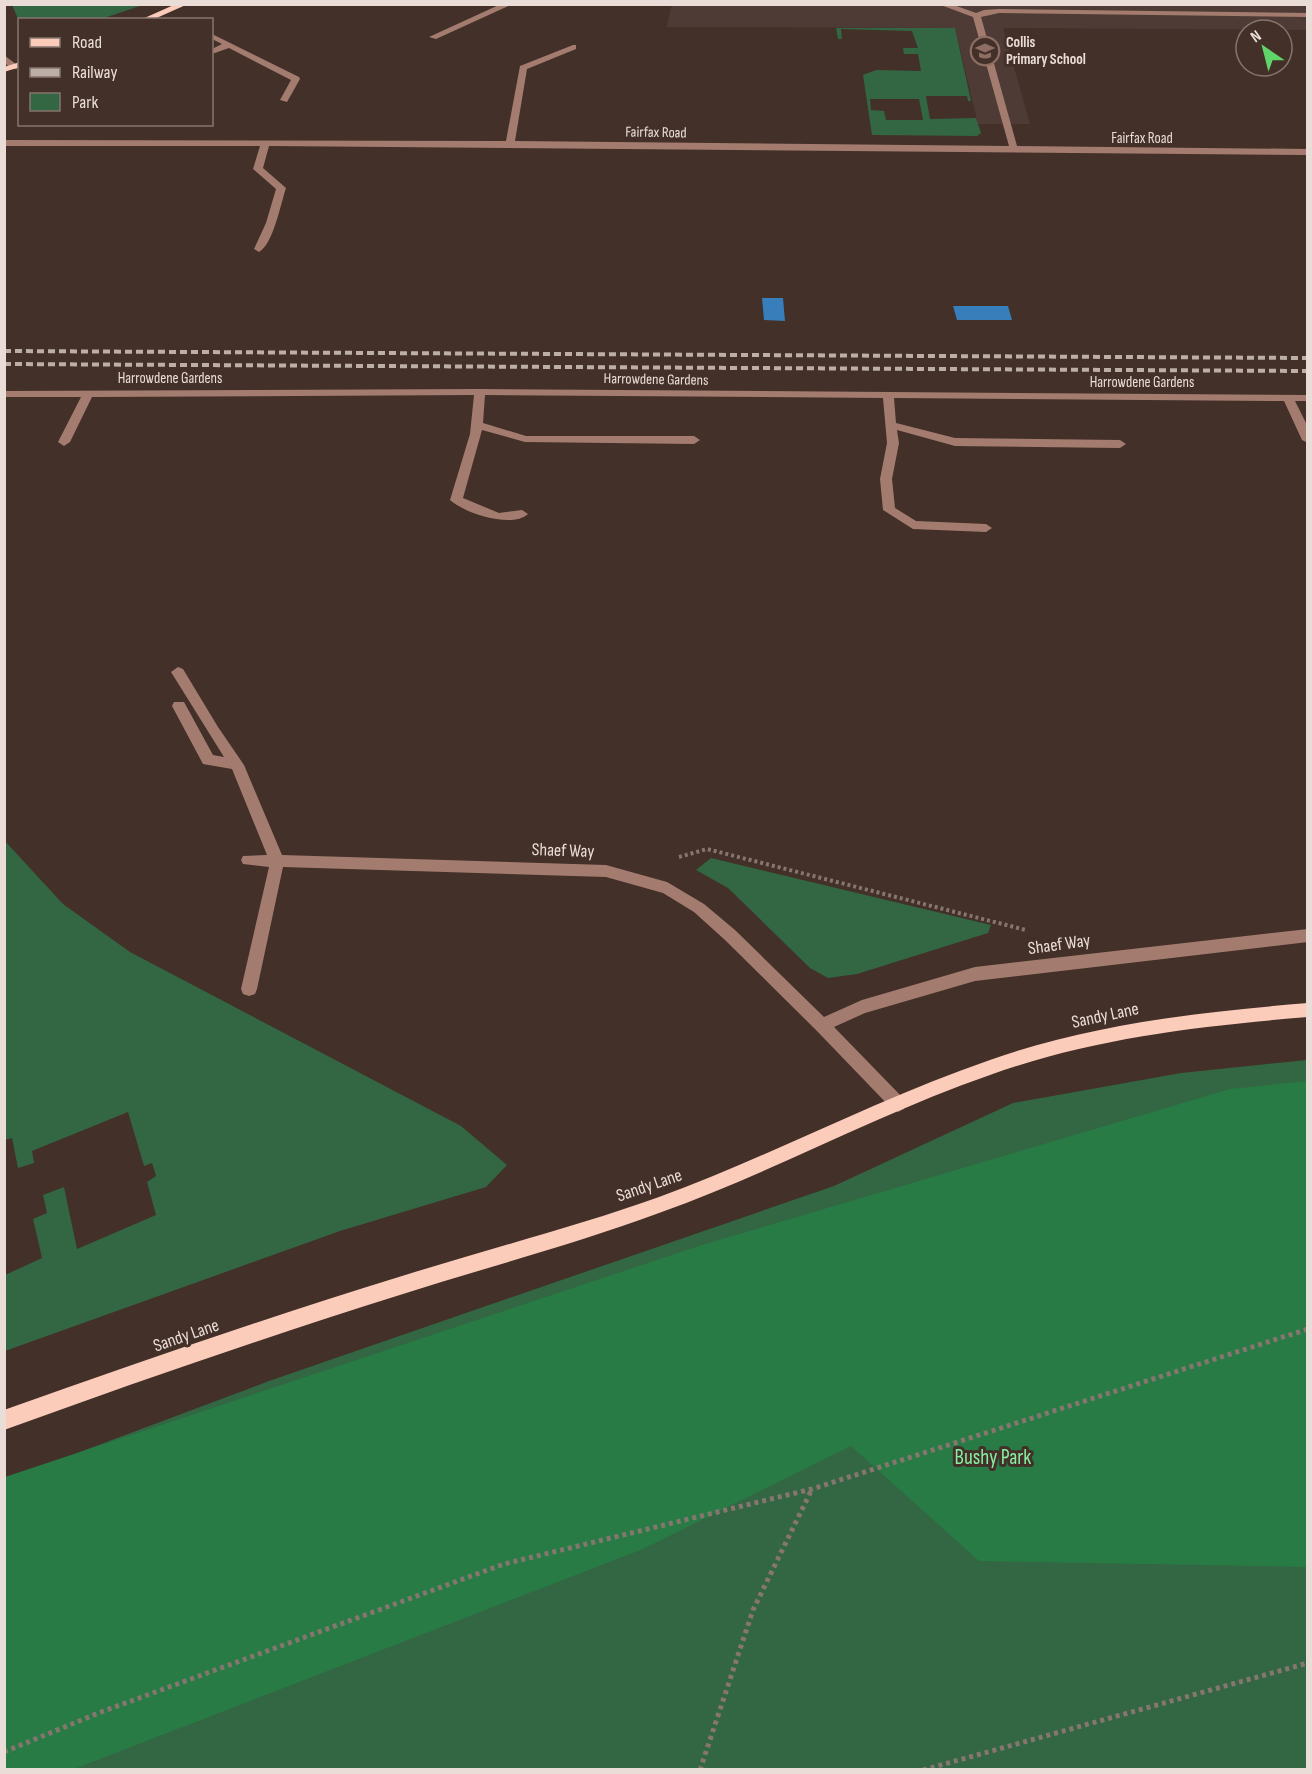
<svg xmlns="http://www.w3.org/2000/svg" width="1312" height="1774" font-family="'Sofia Sans Condensed',sans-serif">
<rect width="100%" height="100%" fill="#433028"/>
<!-- education -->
<polygon fill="#4e3b35" points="676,4 1308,5 1307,30 1003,28 1030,124 978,124 955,28 667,27 671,7"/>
<!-- green -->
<g fill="#336642" fill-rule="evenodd">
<polygon points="12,5 143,5 101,19 20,20 19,21"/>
<path d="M836,28H955L971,101H968L967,96H926L930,119L976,118L981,133L977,136L872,135L863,75L876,70L921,71L918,54H904L903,48H918L912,31L841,29L842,39H838ZM870,99H919L923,120H886L884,111L871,110Z"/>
<polygon points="4,840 63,904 130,952 461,1126 507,1165 486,1187 340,1231 5,1351 5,1275 42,1258 33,1219 47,1213 43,1195 64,1187 77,1249 156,1215 147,1182 156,1176 152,1163 144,1166 128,1112 32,1151 34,1163 18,1168 12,1138 5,1140"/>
<polygon points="711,858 991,925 988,933 857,974 828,978 810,968 728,888 696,870"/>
<polygon points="1307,1060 1307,1769 5,1770 5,1480 269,1381 834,1186 1013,1103 1181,1073"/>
</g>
<!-- forest -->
<polygon fill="#287b45" points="1307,1081 1307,1567 979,1561 851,1446 643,1549 74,1769 5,1769 5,1477 702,1245 1230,1089"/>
<!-- water -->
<g fill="#377eba">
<polygon points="762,298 783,298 785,321 764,320"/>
<polygon points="953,306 1008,306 1012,320 957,320"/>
</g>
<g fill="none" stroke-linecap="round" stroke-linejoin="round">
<!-- path-far1 -->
<polyline stroke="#86766f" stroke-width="4" stroke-dasharray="3 3" stroke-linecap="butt" points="679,857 707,849 1026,930"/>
<!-- path -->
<g stroke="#86766f" stroke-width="5" stroke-dasharray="4 4" stroke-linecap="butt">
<polyline points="4,1752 101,1712 504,1564 812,1489 1308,1329"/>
<polyline points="700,1770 753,1610 812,1489"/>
<polyline points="923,1770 1308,1663"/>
</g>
<!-- minor -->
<g fill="#a37c6f" fill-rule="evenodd">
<polygon points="501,4 513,4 436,39 429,37"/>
<path d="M938,4H951L976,13L984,10L999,9L1308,13V17L999,13L981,17L1017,146L1308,149V155L269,146L263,168L286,188C281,203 273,245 259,252L254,249L266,223L276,189L253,169L260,146H4V140L506,141L520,66L573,45H576V49L527,69L515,141L1009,146L973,17Z"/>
<polygon points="212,34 299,77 300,79 287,102 280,100 291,80 229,48 212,54 212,49 222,44 212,39"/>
<polygon points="4,55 17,65 17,69 11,69 4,62"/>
<path d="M479,389L1308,395V401H1295L1308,427V443L1302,440L1284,401L894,398L896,423L955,438L1120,440L1126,444L1120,448L955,446L897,430L899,443L892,479L895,508L916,521L986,524L992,528L986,532L913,529L883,510L880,479L887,443L883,398L485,395L483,423L526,436H694L700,440L694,444L525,442L482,430L463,498L499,513L522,510L528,514C512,529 464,513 450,500L470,434L474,395L92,397L70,442L64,446L58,442L81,397H4V391Z"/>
<polygon points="178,667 183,669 218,727 244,765 282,855 606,865 667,882 704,904 735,930 824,1017 862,1000 975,967 1308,929 1308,942 975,981 865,1013 834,1027 904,1099 906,1104 904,1109 898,1112 892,1109 816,1030 725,940 694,912 663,893 606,877 283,867 257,989 255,994 249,996 243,994 241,989 269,867 243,864 241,860 243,856 267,855 232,769 203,764 172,706 174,702 184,702 213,755 224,757 171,672"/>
</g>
<!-- major -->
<g fill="#fcccbb" fill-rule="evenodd">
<polygon points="176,4 188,4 152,20 140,20"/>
<polygon points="20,62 20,67 4,72 4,67"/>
<path d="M1308,1003V1017C1200,1026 1092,1038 990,1075C877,1114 772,1173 659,1213C575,1244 488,1267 403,1294C269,1336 136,1382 4,1430V1410C136,1363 269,1317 402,1276C488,1249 575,1227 659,1197C771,1156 877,1099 990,1060C1092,1024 1200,1012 1308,1003Z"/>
</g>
<!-- rail -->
<g stroke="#bdaea8" stroke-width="4" stroke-dasharray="7 4" stroke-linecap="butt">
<polyline points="4,351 1308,358"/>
<polyline points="4,364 1308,371"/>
</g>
</g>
<!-- icons -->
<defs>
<g id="school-ring" transform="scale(1.5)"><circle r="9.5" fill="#433028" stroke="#8d6e63" stroke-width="1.5"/><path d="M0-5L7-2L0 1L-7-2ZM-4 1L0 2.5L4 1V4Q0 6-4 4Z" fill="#8d6e63"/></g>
</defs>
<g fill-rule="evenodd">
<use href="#school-ring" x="985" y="51"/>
</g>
<g text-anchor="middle" stroke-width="6" stroke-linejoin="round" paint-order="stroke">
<!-- far-poi labels -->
<g font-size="15" font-weight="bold" fill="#eaddd8" stroke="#433028" text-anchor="start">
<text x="1006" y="47">Collis<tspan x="1006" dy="17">Primary School</tspan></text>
</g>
<!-- far-street labels -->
<g font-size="15" fill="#eaddd8" stroke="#433028">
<text transform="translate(656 132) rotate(1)" y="5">Fairfax Road</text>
<text x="1142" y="143">Fairfax Road</text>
<text x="170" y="383">Harrowdene Gardens</text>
<text transform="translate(656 379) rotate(1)" y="5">Harrowdene Gardens</text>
<text x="1142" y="387">Harrowdene Gardens</text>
</g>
<!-- street labels -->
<g font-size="18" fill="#eaddd8" stroke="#433028">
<text transform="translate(563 850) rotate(2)" y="6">Shaef Way</text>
<text transform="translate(1059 944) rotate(-8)" y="6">Shaef Way</text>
<text transform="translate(1105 1015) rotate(-12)" y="6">Sandy Lane</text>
<text transform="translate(649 1185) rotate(-19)" y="6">Sandy Lane</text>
<text transform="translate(186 1335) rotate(-19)" y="6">Sandy Lane</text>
</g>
<!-- near-park labels -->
<g font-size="21" fill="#85efa3" stroke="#433028">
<text x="993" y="1464">Bushy Park</text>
</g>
</g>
<!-- border -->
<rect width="1312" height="1774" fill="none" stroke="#eaddd8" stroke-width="12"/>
<!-- legend -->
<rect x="18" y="18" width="195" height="108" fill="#433028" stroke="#86756e" stroke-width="1.5"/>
<rect x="30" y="38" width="30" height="9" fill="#fcccbb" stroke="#86756e" stroke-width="1.5"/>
<text x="72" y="48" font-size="18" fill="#eaddd8">Road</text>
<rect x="30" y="68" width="30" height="9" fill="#bdaea8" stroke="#86756e" stroke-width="1.5"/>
<text x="72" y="78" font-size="18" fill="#eaddd8">Railway</text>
<rect x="30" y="93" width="30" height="18" fill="#336642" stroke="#86756e" stroke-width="1.5"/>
<text x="72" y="108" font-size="18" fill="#eaddd8">Park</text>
<!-- north arrow -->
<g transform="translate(1264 48) rotate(325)"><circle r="28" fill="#433028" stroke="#86756e" stroke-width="1.5"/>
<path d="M0-4.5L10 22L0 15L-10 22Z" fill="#60d56a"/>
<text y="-9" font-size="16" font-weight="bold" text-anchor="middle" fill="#eaddd8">N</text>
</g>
</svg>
